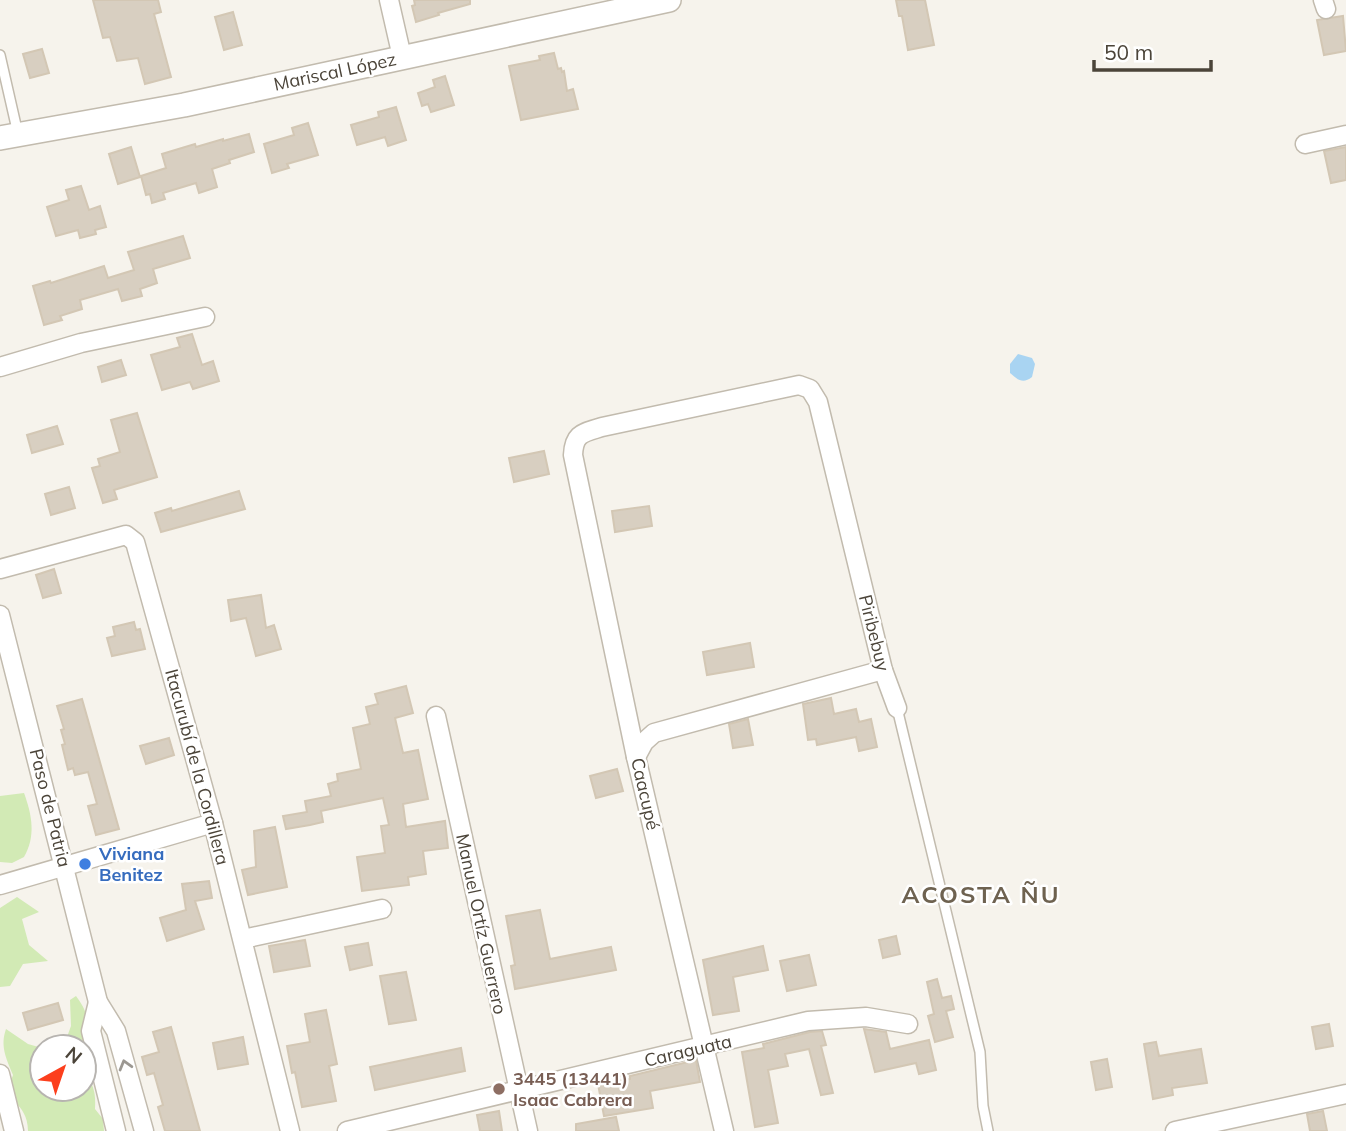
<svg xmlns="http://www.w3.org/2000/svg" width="1346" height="1131" font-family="Mulish,sans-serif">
<rect width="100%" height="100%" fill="#f6f3ec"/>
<!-- green -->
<g fill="#d2eab5">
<path d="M24,793C32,815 36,836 24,857L12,863L0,862V796Z"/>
<polygon points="17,897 39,912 22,919 29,945 48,961 23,964 10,986 0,987 0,908"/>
<path d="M76,996C90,1014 95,1037 84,1058V1047H43L54,1039L67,1037L71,1026L70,1000Z"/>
<path d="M6,1029L28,1044L42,1048V1089H84V1072C94,1084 96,1094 95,1109L103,1119L104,1131H28C28,1100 1,1105 13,1075C6,1058 0,1046 6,1029Z"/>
</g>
<!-- water -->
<path fill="#a9d4f2" d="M1018,354L1032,358L1035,364L1032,377C1023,384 1018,380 1010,373V364Z"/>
<!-- building -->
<g fill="#d8cfc1" stroke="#d3c7b4" stroke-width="2">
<polygon points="93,0 158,0 161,12 154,14 171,77 145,84 138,58 117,61 110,37 103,38"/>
<polygon points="414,0 470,0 470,4 438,13 439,15 416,22 412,6 415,5"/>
<polygon points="896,0 925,0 934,45 908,50 902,16 899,16"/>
<polygon points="233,12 242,45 224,50 215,17"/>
<polygon points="1343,16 1346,51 1324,55 1317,20"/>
<polygon points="42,49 49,73 30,78 23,54"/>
<polygon points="554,53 558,69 561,68 562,72 564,71 567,91 573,89 578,109 521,120 509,66 540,60 539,56"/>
<polygon points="445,76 454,105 431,112 428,104 422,106 418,93 435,87 433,80"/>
<polygon points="396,107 406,140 388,146 385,137 357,145 351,125 379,117 378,112"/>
<polygon points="308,123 318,155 287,164 289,168 272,173 264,144 294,135 292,128"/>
<polygon points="249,134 254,152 229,160 230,163 212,169 217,187 199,193 196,183 163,193 165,199 152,203 150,194 146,195 141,176 166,168 162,154 195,144 196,147 223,139 223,141"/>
<polygon points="131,147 140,177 118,184 109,154"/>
<polygon points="1346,147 1346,180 1331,183 1324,151"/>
<polygon points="81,186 89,210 100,206 106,227 95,230 96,234 80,238 78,230 56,236 47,207 69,200 66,190"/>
<polygon points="183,236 190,258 153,269 157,283 140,289 142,296 122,301 118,289 80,300 82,309 60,316 62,320 44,325 33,286 50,281 51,283 104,266 108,278 134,270 128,252"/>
<polygon points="192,334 202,365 213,361 219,381 193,389 190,382 162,390 151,355 180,347 177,338"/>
<polygon points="121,360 126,375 102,382 98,367"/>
<polygon points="137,413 157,477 114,490 117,499 103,503 92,468 100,466 98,459 120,452 111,420"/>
<polygon points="57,426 63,444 32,453 27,435"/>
<polygon points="544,451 549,474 514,482 509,458"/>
<polygon points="69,487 75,508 51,515 45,494"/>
<polygon points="239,491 245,509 161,532 155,513 171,508 172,511"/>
<polygon points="649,506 652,526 615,532 612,511"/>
<polygon points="54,569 61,593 43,598 36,575"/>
<polygon points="261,595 266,628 274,625 281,649 256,656 246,618 231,621 228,600"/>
<polygon points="134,622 136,630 140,629 145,649 112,656 107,638 115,636 113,627"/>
<polygon points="750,643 754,667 707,675 703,652"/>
<polygon points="406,686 413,713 395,718 403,753 418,750 428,799 403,804 406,827 445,821 448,848 423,851 426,874 408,877 409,885 362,891 357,857 385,853 381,826 389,825 383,798 321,811 323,822 310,825 286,829 283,816 307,812 305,801 331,796 328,784 338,781 337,774 361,769 353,728 370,724 366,707 378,704 375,694"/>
<polygon points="831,698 834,714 856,709 859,722 871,719 877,747 859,751 856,737 817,745 816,739 808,740 803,704"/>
<polygon points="82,699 119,829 96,835 88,806 97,804 88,772 75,775 73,768 68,770 62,745 65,744 61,730 64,729 57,706"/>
<polygon points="748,719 753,745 733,748 729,724"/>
<polygon points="169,738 174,755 146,764 140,746"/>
<polygon points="617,769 623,791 596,798 590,776"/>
<polygon points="275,827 287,887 248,895 242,870 256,867 254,831"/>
<polygon points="209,881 212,898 195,901 204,929 167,941 160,918 186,910 182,884"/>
<polygon points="540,910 550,959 611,947 616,970 515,989 511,966 515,965 506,916"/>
<polygon points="896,936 900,954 883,958 879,940"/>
<polygon points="305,940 310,966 274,972 269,946"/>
<polygon points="368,943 372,965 350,970 345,947"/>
<polygon points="763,946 768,970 733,977 739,1011 713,1015 703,960"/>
<polygon points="809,955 816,985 787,991 780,961"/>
<polygon points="406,972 416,1020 389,1024 380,976"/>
<polygon points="937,979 942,998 951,996 954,1009 946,1011 953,1037 935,1042 928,1016 934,1014 927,982"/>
<polygon points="58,1003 63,1020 28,1030 23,1013"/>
<polygon points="326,1010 337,1064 329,1066 336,1101 302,1107 295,1072 292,1073 287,1046 310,1042 305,1014"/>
<polygon points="1329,1024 1333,1046 1316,1049 1312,1027"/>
<polygon points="171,1027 200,1131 165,1131 158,1107 163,1105 154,1073 147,1075 142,1057 159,1052 153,1032"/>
<polygon points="864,1029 886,1032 890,1049 929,1040 936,1070 919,1074 916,1063 875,1072"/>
<polygon points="822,1031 826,1045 821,1046 833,1093 821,1095 809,1049 785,1054 788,1066 768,1070 778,1123 755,1127 742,1052 764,1048 763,1044 810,1032"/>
<polygon points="243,1037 248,1064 218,1069 213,1043"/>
<polygon points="1156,1042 1159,1056 1201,1049 1207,1083 1172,1088 1173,1095 1153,1099 1144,1044"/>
<polygon points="461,1048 465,1071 375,1090 370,1067"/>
<polygon points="1107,1059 1112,1087 1096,1090 1091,1062"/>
<polygon points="696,1060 700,1082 650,1091 653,1108 604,1116 598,1084 630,1079 630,1076"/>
<polygon points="499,1111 502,1131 480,1131 477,1115"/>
<polygon points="1323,1111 1327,1131 1310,1131 1307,1114"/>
<polygon points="616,1117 619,1131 576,1131 576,1124"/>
</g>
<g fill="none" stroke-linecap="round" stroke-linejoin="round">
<!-- service casing -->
<g stroke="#c2bbae" stroke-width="12">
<g id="service">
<polyline points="0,55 18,134"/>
<polyline points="897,708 980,1052 983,1106 988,1131"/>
</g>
</g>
<!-- minor casing -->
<g stroke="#c2bbae" stroke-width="21">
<g id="minor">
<polyline points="389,0 402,57"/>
<polyline points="1323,0 1326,9"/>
<polyline points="1305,144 1346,135"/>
<polyline points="0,367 81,343 205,317"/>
<polyline points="0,569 126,535 135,542 213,823 290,1131"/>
<polyline points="0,615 98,1002 116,1031 144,1131"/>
<polyline points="436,716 528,1131"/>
<polyline points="636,757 644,742 654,733 883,670"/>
<polyline points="0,885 213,823"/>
<polyline points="243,939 382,909"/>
<polyline points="98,1002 91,1031 116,1131"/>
<polyline points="0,1074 14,1131"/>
<polyline points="347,1131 808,1021 866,1017 908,1024"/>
<path d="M724,1131L636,757L573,455C574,433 583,433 602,427L799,385L810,389L818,402L883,670L897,708"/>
<polyline points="1175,1131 1346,1094"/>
</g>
</g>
<!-- tertiary casing -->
<g stroke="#c2bbae" stroke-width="26">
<polyline id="tertiary" points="0,138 184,105 669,0"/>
</g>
<!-- service -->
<use href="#service" stroke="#fff" stroke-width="9"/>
<!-- minor -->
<use href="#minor" stroke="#fff" stroke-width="18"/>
<!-- tertiary -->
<use href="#tertiary" stroke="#fff" stroke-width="23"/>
</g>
<!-- one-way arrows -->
<defs><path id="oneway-chevron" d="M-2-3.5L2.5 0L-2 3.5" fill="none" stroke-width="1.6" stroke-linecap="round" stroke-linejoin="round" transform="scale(1.75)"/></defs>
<use stroke="#9c9892" href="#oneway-chevron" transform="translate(125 1065) rotate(-106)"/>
<!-- markers -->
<circle fill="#3f7fe0" stroke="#fff" stroke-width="2.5" cx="85" cy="864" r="7"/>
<circle fill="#8d6e63" stroke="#fff" stroke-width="2.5" cx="499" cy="1089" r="7"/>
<g text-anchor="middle" stroke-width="5" stroke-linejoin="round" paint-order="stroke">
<!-- street labels -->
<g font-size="18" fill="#4b4439" stroke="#fff">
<text transform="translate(335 72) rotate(-12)" y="6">Mariscal López</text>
<text transform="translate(874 633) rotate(76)" y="6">Piribebuy</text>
<text transform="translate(197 767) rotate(75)" y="6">Itacurubí de la Cordillera</text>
<text transform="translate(645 794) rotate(77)" y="6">Caacupé</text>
<text transform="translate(50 808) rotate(76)" y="6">Paso de Patria</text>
<text transform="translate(481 924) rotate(78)" y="6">Manuel Ortíz Guerrero</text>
<text transform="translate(688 1051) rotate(-13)" y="6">Caraguata</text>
</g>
<!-- shop labels -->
<g font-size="18" font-weight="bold" fill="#366cbe" stroke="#fff" text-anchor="start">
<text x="99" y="860">Viviana<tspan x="99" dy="21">Benitez</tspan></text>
</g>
<!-- education labels -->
<g font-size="18" font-weight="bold" fill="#785e54" stroke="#fff" text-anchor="start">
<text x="513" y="1085">3445 (13441)<tspan x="513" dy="21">Isaac Cabrera</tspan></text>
</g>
<!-- district labels -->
<g font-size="24" font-weight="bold" letter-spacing="2" fill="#6e6250" stroke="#fff">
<text x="981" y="903">ACOSTA ÑU</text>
</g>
</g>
<!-- north arrow -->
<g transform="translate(63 1068) rotate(40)"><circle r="33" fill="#ffffff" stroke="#b7b4b0" stroke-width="2"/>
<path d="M0-5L12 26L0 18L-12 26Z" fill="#fc3f1d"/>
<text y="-10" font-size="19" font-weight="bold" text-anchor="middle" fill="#4b4439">N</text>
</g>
<!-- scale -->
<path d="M1094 60v10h117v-10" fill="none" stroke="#4b4439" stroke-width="3.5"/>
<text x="1104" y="60" font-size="21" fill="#4b4439" stroke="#ffffff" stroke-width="5" paint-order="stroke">50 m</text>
</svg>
